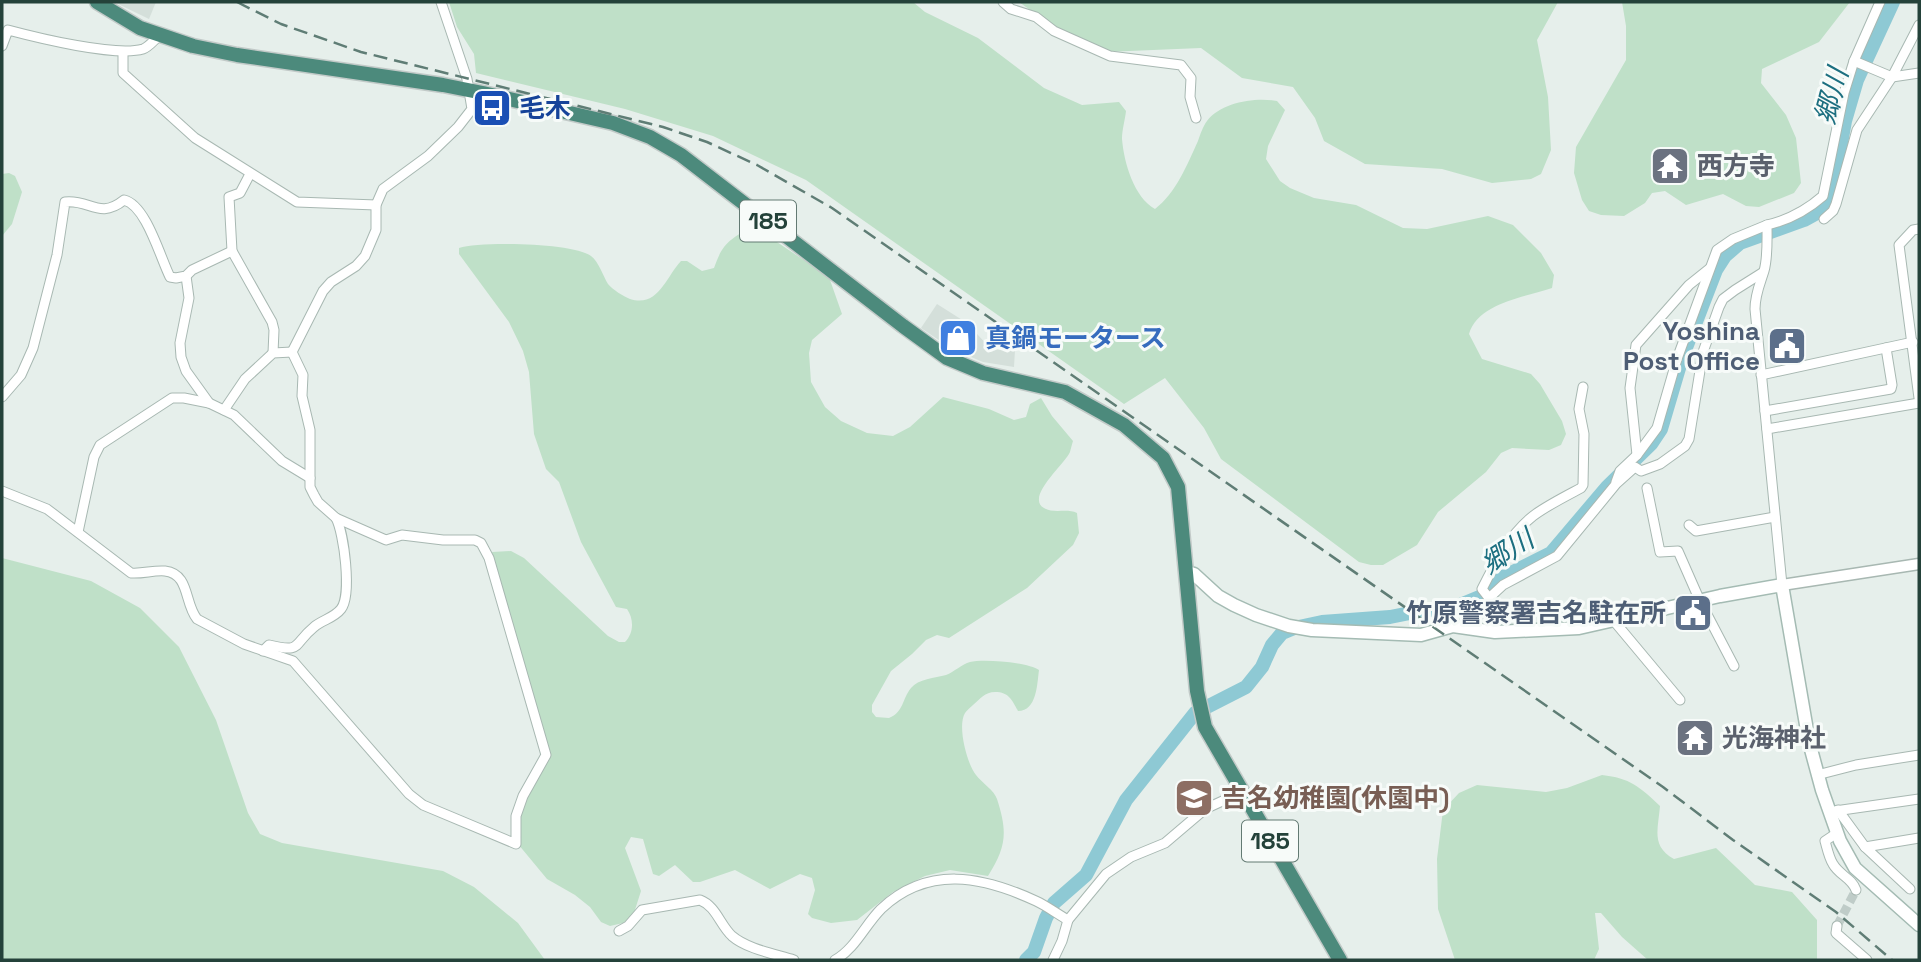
<svg xmlns="http://www.w3.org/2000/svg" width="1921" height="962" font-family="'Space Grotesk','Noto Sans JP',sans-serif">
<rect width="100%" height="100%" fill="#e6efeb"/>
<!-- built -->
<g fill="#d4dfda">
<polygon points="114,2 156,2 149,19"/>
<polygon points="937,304 967,323 989,347 999,350 1015,350 1014,367 983,362 952,349 921,328"/>
</g>
<!-- green -->
<g fill="#bfe0c8">
<path d="M449,2H913L925,12L978,38L1044,88L1082,105L1119,102L1126,111C1125,120 1122,130 1122,139C1124,163 1134,197 1155,209C1176,193 1187,165 1198,141C1200,135 1203,126 1207,121C1221,102 1256,97 1277,101L1285,110L1268,146L1266,159L1280,181L1290,188L1314,198L1356,205L1403,228L1427,229L1488,216L1513,225L1541,253L1554,275L1552,288C1525,297 1478,303 1469,334L1482,359L1531,374L1540,384L1562,421L1566,434L1561,445L1549,450L1512,448L1501,453L1486,472L1438,512L1417,545L1383,565H1371L1359,562L1221,459L1204,428L1165,378L1124,404L806,180L713,136L625,109L476,73L474,54L457,27Z"/>
<polygon points="1019,2 1558,2 1537,40 1548,97 1551,150 1541,174 1531,179 1492,183 1442,169 1365,164 1324,141 1315,118 1293,87 1242,78 1201,48 1105,52 1047,22"/>
<polygon points="1622,2 1850,2 1819,42 1762,69 1761,83 1786,115 1796,138 1801,183 1794,193 1759,207 1746,206 1723,194 1686,205 1665,191 1652,193 1645,203 1624,216 1601,215 1589,211 1582,200 1574,173 1576,147 1626,60 1626,26"/>
<polygon points="9,173 15,176 22,192 12,224 2,236 2,174"/>
<path d="M746,230H759L826,275L830,280L842,314L812,340L809,353L811,382L825,407L841,421L867,433L893,436L910,427L943,397L989,409L1014,420L1026,417L1030,404L1041,398L1052,416L1073,441C1072,444 1071,448 1070,452C1065,464 1025,497 1044,508C1054,514 1067,508 1077,513L1079,533L1073,545L1027,588L949,638L937,635L926,640L912,654L891,671L872,705V712L876,717L889,718C904,712 902,699 911,688C918,679 935,678 946,675C954,672 962,664 970,662C983,659 1029,662 1039,670C1037,684 1037,711 1018,711C1012,700 1009,692 995,692C985,692 980,699 973,705C970,708 967,710 965,713C957,726 967,764 976,775C982,783 994,790 997,799C1008,833 1006,847 988,876L950,870L925,876L893,892L857,920L831,923L812,918L808,914L815,890L812,878L800,874L770,889L735,870L700,882H693L675,865L659,876L653,874L643,839L631,837L625,848L641,891L633,916L623,923L610,926L601,922L590,907L575,895L547,879L518,844L519,812L546,742L492,552L511,551L524,558L608,636L619,642H625C634,633 634,619 627,609L616,607L581,542L559,482L546,469L534,434L529,372L523,351L509,322L459,254V248C481,241 574,243 591,256C599,262 603,276 608,284C613,290 623,296 630,299C658,308 666,277 681,261H687L702,271L714,268C722,246 726,242 746,230Z"/>
<polygon points="2,558 91,581 140,608 179,647 216,720 248,813 260,834 282,843 443,871 474,887 518,923 545,960 2,960"/>
<path d="M1602,775C1630,778 1640,787 1660,806C1658,830 1651,846 1674,859L1716,848L1755,885L1792,892L1817,920V960H1648L1622,937L1601,913H1595L1599,949L1594,960H1455L1438,909L1437,859L1443,810L1459,793L1477,785L1546,792L1567,788Z"/>
</g>
<g fill="none" stroke-linecap="round" stroke-linejoin="round">
<!-- river -->
<polyline stroke="#8ec9d4" stroke-width="14" points="1026,960 1034,952 1046,918 1054,903 1086,875 1126,800 1195,713 1246,687 1262,667 1272,645 1282,633 1294,628 1322,622 1390,617 1420,611 1453,608 1482,596 1503,577 1551,553 1607,487 1651,444 1661,429 1682,358 1716,270 1725,256 1740,243 1804,220 1824,209 1831,200 1845,121 1857,80 1893,2"/>
<!-- minor-tunnel -->
<polyline stroke="#bfccc8" stroke-width="9" stroke-dasharray="9 4.5" stroke-linecap="butt" points="1837,926 1856,890"/>
<!-- minor casing -->
<g stroke="#a8b8b2" stroke-width="11">
<g id="minor">
<polyline points="1003,2 1011,9 1036,17 1054,31 1110,56 1181,65 1191,78 1190,97 1196,118"/>
<path d="M2,46L8,30C38,38 116,57 143,49C149,47 155,39 160,35"/>
<polyline points="123,52 123,73 195,138 297,202 376,205"/>
<polyline points="1854,61 1892,77 1919,73"/>
<polyline points="250,174 240,193 229,197 232,251 272,322 274,330 273,353"/>
<polyline points="1824,219 1833,211 1836,204 1857,130 1892,77 1919,25"/>
<polyline points="1919,229 1913,230 1899,245 1919,398"/>
<polyline points="186,276 189,298 180,343 181,357 186,371 209,403"/>
<polyline points="292,352 323,291 331,282 356,266 365,256 376,230 376,205 383,189 428,156 458,127 472,109 467,79 441,2"/>
<polyline points="1761,375 1913,342"/>
<path d="M2,397L21,375L33,348L57,255L65,202C90,199 99,220 124,200C146,205 160,257 170,277L176,278L186,276L192,270L232,251"/>
<polyline points="224,410 245,379 273,353 292,352"/>
<polyline points="1765,411 1891,389 1892,385 1886,348"/>
<polyline points="1767,429 1919,403"/>
<polyline points="1637,455 1630,388 1636,345 1689,285 1709,269"/>
<polyline points="1616,482 1620,471 1637,455 1657,428 1677,359 1717,250 1733,239 1767,225"/>
<polyline points="1647,488 1660,552 1678,551 1700,601 1734,666"/>
<path d="M2,491L47,509L131,573C143,574 153,570 165,571C190,574 184,603 197,619L244,644L293,661L409,794L423,805L516,844V816L523,796L546,755L489,558L481,543L475,540H443L402,535L386,540L336,518L318,502L314,495L310,487V430L302,396L303,375L292,352"/>
<polyline points="1689,525 1696,531 1775,517"/>
<polyline points="78,532 94,457 100,445 172,398 184,398 209,403 234,415 282,461 310,478"/>
<path d="M1782,585L1755,309C1755,294 1760,284 1764,271C1768,257 1767,239 1767,225C1789,220 1807,210 1823,196L1844,93L1854,61L1880,2"/>
<polyline points="1489,598 1503,585 1557,556 1616,484 1635,467 1641,471 1660,464 1685,446 1689,439 1703,352 1719,307 1723,299 1735,290 1762,273"/>
<polyline points="1614,621 1680,700"/>
<path d="M1495,632L1489,598L1482,589C1495,563 1510,534 1533,516C1546,506 1566,496 1581,488L1583,485L1584,434L1579,409L1583,387"/>
<path d="M263,651L269,645C303,653 292,645 314,627C322,620 334,618 341,609C352,595 344,533 336,518"/>
<polyline points="1817,775 1856,765 1919,755"/>
<polyline points="1838,810 1865,847 1919,838"/>
<polyline points="1835,811 1919,799"/>
<path d="M1837,833L1825,841C1827,848 1829,858 1833,864C1839,875 1852,878 1856,890"/>
<polyline points="1865,847 1910,889"/>
<polyline points="1837,926 1836,933 1867,960"/>
<path d="M619,931L628,926L642,910L700,900C716,906 720,925 732,936C747,949 775,954 794,960"/>
<path d="M835,960C855,949 865,925 881,909C928,865 982,876 1036,901C1047,906 1057,914 1068,920"/>
<polyline points="1053,960 1062,941 1068,920 1106,874 1131,857 1165,843 1205,809 1242,792"/>
</g>
</g>
<!-- tertiary casing -->
<g stroke="#a8b8b2" stroke-width="13">
<polyline id="tertiary" points="1782,585 1919,564"/>
</g>
<!-- secondary casing -->
<g stroke="#a4bbb3" stroke-width="15">
<polyline id="secondary" points="1187,572 1194,574 1218,596 1234,605 1256,615 1289,626 1312,630 1421,635 1453,626 1495,632 1579,628 1720,596 1782,585 1809,742 1822,790 1840,841 1855,868 1919,925"/>
</g>
<!-- trunk casing -->
<g stroke="#c2cac8" stroke-width="17">
<polyline id="trunk" points="97,2 140,28 193,46 237,55 443,85 483,93 613,123 650,137 681,155 903,326 947,358 983,373 1065,392 1124,425 1163,458 1178,487 1197,691 1205,727 1340,960"/>
</g>
<!-- minor -->
<use href="#minor" stroke="#fff" stroke-width="9"/>
<!-- tertiary -->
<use href="#tertiary" stroke="#fff" stroke-width="10"/>
<!-- secondary -->
<use href="#secondary" stroke="#fff" stroke-width="12"/>
<!-- trunk -->
<use href="#trunk" stroke="#4c8a7c" stroke-width="14"/>
<!-- rail -->
<polyline stroke="#5f7d75" stroke-width="2.5" stroke-dasharray="14 7" stroke-linecap="butt" points="237,2 281,24 361,52 663,127 707,142 757,165 832,208 1663,787 1733,840 1836,912 1892,960"/>
</g>
<!-- icons -->
<defs>
<g id="bus-square" transform="scale(2.0125)"><rect x="-9" y="-9" width="18" height="18" rx="4" fill="#1a4fb4" stroke="#f7fbf9"/><path d="M-5-6H5V4H4V6H2V4H-2V6H-4V4H-5ZM-3.5-4V0h7V-4ZM-3.5 1.2v1.5H-2V1.2ZM2 1.2v1.5H3.5V1.2Z" fill="#fff"/></g>
<g id="temple-square" transform="scale(2.0125)"><rect x="-9" y="-9" width="18" height="18" rx="4" fill="#6b7280" stroke="#f7fbf9"/><path d="M0-6L5-2H3V0L6.5 2.5H4V6H1.5V3h-3V6H-4V2.5H-6.5L-3 0V-2H-5Z" fill="#fff"/></g>
<g id="shop-square" transform="scale(2.0125)"><rect x="-9" y="-9" width="18" height="18" rx="4" fill="#3f7fe0" stroke="#f7fbf9"/><path d="M-5-2.5h2.3a2.7 3.5 0 0 1 5.4 0H5L5.5 6h-11ZM-1.5-2.5h3a1.5 2.3 0 0 0-3 0Z" fill="#fff"/></g>
<g id="civic-square" transform="scale(2.0125)"><rect x="-9" y="-9" width="18" height="18" rx="4" fill="#5c6f8a" stroke="#f7fbf9"/><path d="M-.6-6.5H3V-4.5H.6V-3L4-1V1h2V6H-6V1h2V-1L-.6-3ZM-1.2 2.5V6h2.4V2.5Z" fill="#fff"/></g>
<g id="school-square" transform="scale(2.0125)"><rect x="-9" y="-9" width="18" height="18" rx="4" fill="#8d6e63" stroke="#f7fbf9"/><path d="M0-5L7-2L0 1L-7-2ZM-4 1L0 2.5L4 1V4Q0 6-4 4Z" fill="#fff"/></g>
</defs>
<g fill-rule="evenodd">
<use href="#bus-square" x="492" y="108"/>
<use href="#temple-square" x="1670" y="166"/>
<use href="#shop-square" x="958" y="338"/>
<use href="#civic-square" x="1787" y="346"/>
<use href="#civic-square" x="1693" y="613"/>
<use href="#temple-square" x="1695" y="738"/>
<use href="#school-square" x="1194" y="798"/>
</g>
<g text-anchor="middle" stroke-width="6" stroke-linejoin="round" paint-order="stroke">
<!-- shield labels -->
<g fill="#f7fbf9" stroke="#637a73" stroke-width="2">
<rect x="740" y="200.5" width="56" height="41" rx="5"/>
<rect x="1242" y="820.5" width="56" height="41" rx="5"/>
</g>
<g font-size="24" font-weight="bold" fill="#24423a">
<text x="768" y="229">185</text>
<text x="1270" y="849">185</text>
</g>
<!-- transit labels -->
<g font-size="26" font-weight="bold" fill="#164399" stroke="#f7fbf9" text-anchor="start">
<text x="519" y="117">毛木</text>
</g>
<!-- worship labels -->
<g font-size="26" font-weight="bold" fill="#5b616d" stroke="#f7fbf9" text-anchor="start">
<text x="1697" y="175">西方寺</text>
<text x="1722" y="747">光海神社</text>
</g>
<!-- service labels -->
<g font-size="26" font-weight="bold" fill="#4e5e75" stroke="#f7fbf9" text-anchor="end">
<text x="1760" y="340">Yoshina<tspan x="1760" dy="30">Post Office</tspan></text>
<text x="1666" y="622">竹原警察署吉名駐在所</text>
</g>
<!-- shop labels -->
<g font-size="26" font-weight="bold" fill="#366cbe" stroke="#f7fbf9" text-anchor="start">
<text x="985" y="347">真鍋モータース</text>
</g>
<!-- education labels -->
<g font-size="26" font-weight="bold" fill="#785e54" stroke="#f7fbf9" text-anchor="start">
<text x="1221" y="807">吉名幼稚園(休園中)</text>
</g>
<!-- water labels -->
<g font-size="28" font-style="italic" fill="#1c6f80" stroke="#f7fbf9">
<text transform="translate(1831 96) rotate(-75)" y="10">郷川</text>
<text transform="translate(1507 551) rotate(-33)" y="10">郷川</text>
</g>
</g>
<!-- border -->
<rect width="1921" height="962" fill="none" stroke="#24423a" stroke-width="7"/>
</svg>
